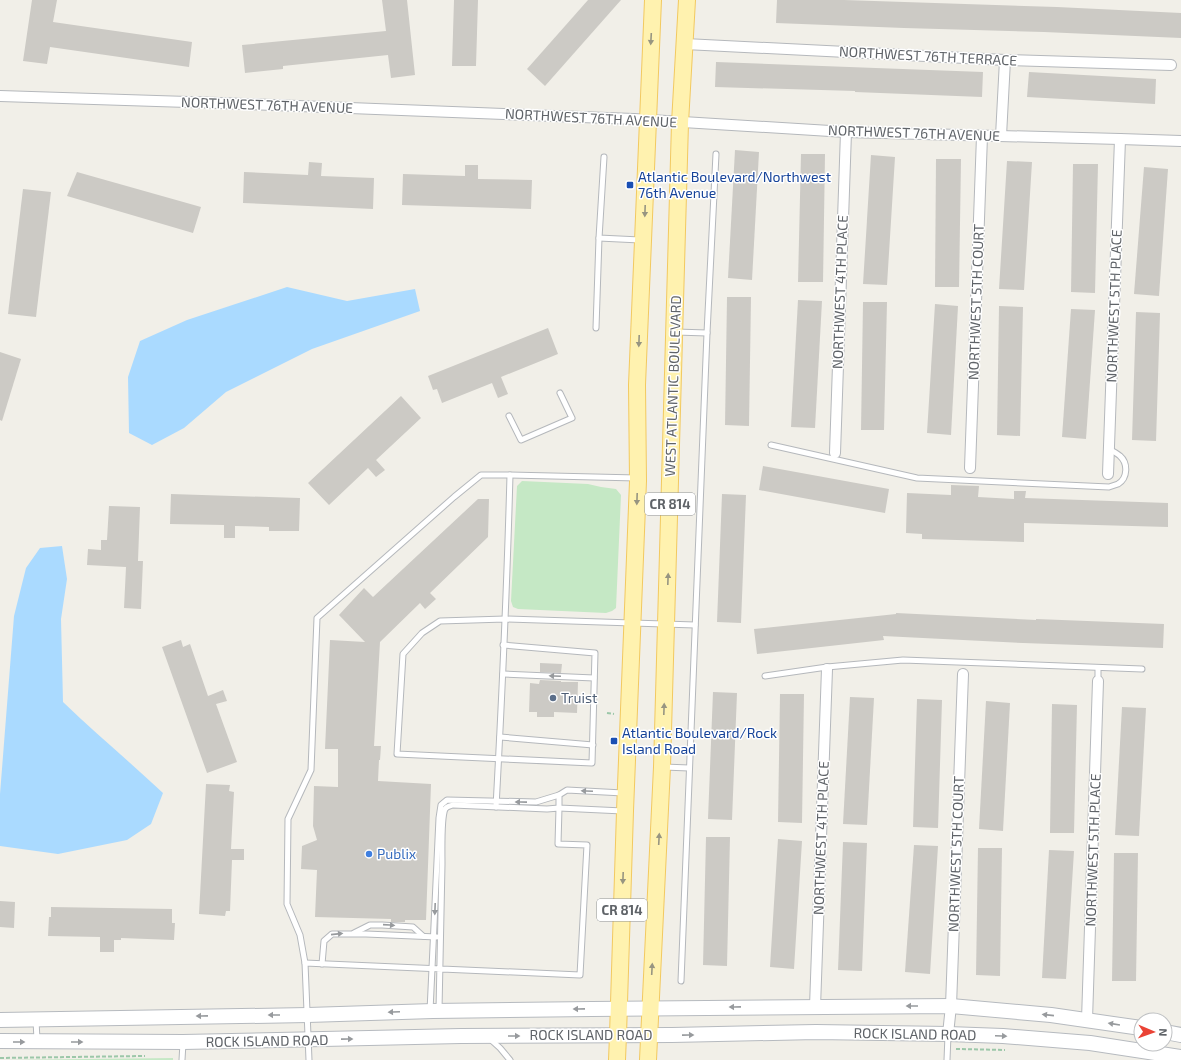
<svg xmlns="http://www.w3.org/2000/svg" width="1181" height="1060" font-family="'Exo 2',sans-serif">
<rect width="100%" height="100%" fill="#f1efe8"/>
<!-- green -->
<g fill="#c5e8c5">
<polygon points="522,481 588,484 601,487 616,489 621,495 616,608 612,611 606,613 518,609 513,607 511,601 517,486"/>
<polygon points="173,1058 173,1060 0,1060"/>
</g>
<!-- water -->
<g fill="#aadaff">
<polygon points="287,287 347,301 415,289 420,311 312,349 226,392 184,428 152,445 129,433 128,377 140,341 187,320"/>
<path d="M62,546L67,579L61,619L63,702C95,733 130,762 163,793L151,824L127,840L58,854L0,846V794L14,616L26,568L40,548Z"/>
</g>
<!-- building -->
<g fill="#cccac5">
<polygon points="32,0 57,0 53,22 192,42 189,67 50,47 47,64 23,61"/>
<polygon points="382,0 407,0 415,75 391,78 388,55 283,66 283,69 245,73 242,45 386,31"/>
<polygon points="454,0 478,0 476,66 452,66"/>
<polygon points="588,0 621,0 545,86 527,69"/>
<polygon points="777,0 844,0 1057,7 1181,13 1181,38 1044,32 904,28 776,23"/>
<polygon points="716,62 983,72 982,97 855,92 855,91 715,87"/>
<polygon points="1029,72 1156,79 1155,104 1027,97"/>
<polygon points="735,150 759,152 752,280 728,278"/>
<polygon points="801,154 825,154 823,282 798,282"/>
<polygon points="871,155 895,157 887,285 863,284"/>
<polygon points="936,159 961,159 959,287 935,287"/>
<polygon points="1007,161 1032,162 1024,290 999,289"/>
<polygon points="309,162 322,163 321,176 374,178 373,209 243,203 244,172 308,175"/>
<polygon points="1073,164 1098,164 1095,293 1071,292"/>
<polygon points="465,165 478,165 478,179 532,180 531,209 402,205 403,174 465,176"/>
<polygon points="1144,167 1168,169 1159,296 1134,294"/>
<polygon points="77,172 201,207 193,233 67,196"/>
<polygon points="23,189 51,192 36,317 8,314"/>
<polygon points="727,297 751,297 749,426 725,425"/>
<polygon points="798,300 822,301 815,428 791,427"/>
<polygon points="863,302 887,302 884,430 861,430"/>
<polygon points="935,304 958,306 951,435 927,433"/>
<polygon points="999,306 1023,307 1020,436 997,435"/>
<polygon points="1071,309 1095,310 1086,439 1062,437"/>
<polygon points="1136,312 1160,313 1156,441 1132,440"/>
<polygon points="548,328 558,354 501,377 508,394 498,398 492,383 442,403 437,389 433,390 428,376"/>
<polygon points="0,352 21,359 2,421 0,420"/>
<polygon points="401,396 421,418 376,460 385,470 376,477 368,468 329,505 308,483"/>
<polygon points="763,466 889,489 885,513 759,490"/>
<polygon points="951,485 979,486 978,497 1014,499 1014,491 1026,491 1025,498 1168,503 1168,527 1024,523 1024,542 922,539 922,534 906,533 907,493 951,495"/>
<polygon points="171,494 300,498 299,531 269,531 269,527 235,526 235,538 224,538 224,525 170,524"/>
<polygon points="722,494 746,495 741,623 717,622"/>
<polygon points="478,499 489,499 488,537 430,593 436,599 425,609 420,603 380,642 374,746 381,746 380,760 379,760 378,781 431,784 426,920 405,920 405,922 391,922 391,919 315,917 317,870 301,869 302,846 317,840 313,826 314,786 338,787 338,749 325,749 330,640 365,642 339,615 364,588 373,597"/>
<polygon points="109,506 140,507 138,561 143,561 141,609 124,608 126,567 87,565 88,549 101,550 101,540 107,540"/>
<polygon points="896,613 1036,620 1036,619 1164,624 1163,648 1023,643 883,636 884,640 757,654 754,629 896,614"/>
<polygon points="181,640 183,647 190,644 208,696 223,690 227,701 216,704 237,762 207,773 162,647"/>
<polygon points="540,663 562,664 561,673 540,672"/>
<polygon points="540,680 561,681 561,682 578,682 577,713 554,712 554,717 537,717 537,712 529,712 530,683 539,684"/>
<polygon points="713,692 737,693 732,820 708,819"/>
<polygon points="780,694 804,694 802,823 778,822"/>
<polygon points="850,697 874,698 867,825 843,824"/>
<polygon points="917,699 942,700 938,828 913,827"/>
<polygon points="986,701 1010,703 1003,831 979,829"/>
<polygon points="1052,704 1077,705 1074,833 1050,833"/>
<polygon points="1122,707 1146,708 1139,836 1115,835"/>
<polygon points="206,784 230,785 229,791 234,792 231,849 244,849 244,860 232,860 230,911 226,911 225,916 199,914"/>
<polygon points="706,837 730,837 727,966 703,965"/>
<polygon points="778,839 802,841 794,969 770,967"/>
<polygon points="843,842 867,843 862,971 838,970"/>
<polygon points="914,845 938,846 930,974 905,972"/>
<polygon points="978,848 1002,848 1000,976 976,975"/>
<polygon points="1049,850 1074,851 1066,979 1042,978"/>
<polygon points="1114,853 1138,853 1136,981 1112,981"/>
<polygon points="0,901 15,902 14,928 0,927"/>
<polygon points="51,907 172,909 172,923 175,923 174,940 121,938 121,940 114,940 114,952 100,952 100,937 48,936 49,917 51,917"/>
</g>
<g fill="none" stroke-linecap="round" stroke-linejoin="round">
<!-- lane casing -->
<g stroke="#b5b8bc" stroke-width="7">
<g id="lane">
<polyline points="604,157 599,238 640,240"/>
<polyline points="596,328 599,238"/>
<polyline points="676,332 707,333"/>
<polyline points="509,416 521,440 572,418 560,393"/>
<path d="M771,445L917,478L1109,487C1112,486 1115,485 1118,484C1128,478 1128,463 1120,456C1117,453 1112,451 1109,449"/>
<polyline points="503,645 595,653 592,763 397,754 403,654 422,633 440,621 505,619 695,625"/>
<polyline points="1098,668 1098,681"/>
<polyline points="503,674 594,678"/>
<polyline points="765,676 827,667 903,660 1142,669"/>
<polyline points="500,737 593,745"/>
<polyline points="664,767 689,768"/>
<polyline points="623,793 567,790 559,795 559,808 623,811"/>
<path d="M496,807C502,696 507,586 510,475"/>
<polyline points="354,933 370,925 382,925 413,927 423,936"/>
<polyline points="305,963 300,935 287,904 288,819 311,770 317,618 454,497 481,475 510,475 637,478"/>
<polyline points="322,964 324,941 332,934 366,934 437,937"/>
<polyline points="681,981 707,333 716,154"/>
<polyline points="430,1011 439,818 441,805 447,800 536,802 559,795"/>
<polyline points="36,1020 37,1040"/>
<polyline points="490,1039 500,1048 510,1060"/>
<polyline points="182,1060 183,1043"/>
<path d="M309,1060L305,963L580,975L587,845L558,844L559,808L547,809L453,805C450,806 447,806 445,809C441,818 442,852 442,864C441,912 440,961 439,1010"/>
<polyline points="947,1060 948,1035"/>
</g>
</g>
<!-- street casing -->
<g stroke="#b5b8bc" stroke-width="12">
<g id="street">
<polyline points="685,44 1005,60 1171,65"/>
<polyline points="0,96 219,103 634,119 846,132 1120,139 1181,141"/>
<polyline points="1001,136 1005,60"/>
<polyline points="835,453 846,132"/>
<polyline points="970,468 982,136"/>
<polyline points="1108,474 1120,139"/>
<polyline points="815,1007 827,669"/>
<polyline points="1087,1020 1098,681"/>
<polyline points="948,1034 951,1006 963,674"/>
</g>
</g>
<!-- secondary casing -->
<g stroke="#b6babf" stroke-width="16">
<g id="secondary">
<polyline points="0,1020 308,1015 433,1011 592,1009 951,1006 1051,1015 1141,1028"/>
<polyline points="1165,1032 1181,1035"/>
<polyline points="0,1041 183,1042 461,1036 672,1035 816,1032 948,1034 1003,1036 1090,1043 1181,1057"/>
</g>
</g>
<!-- primary casing -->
<g stroke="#f2c960" stroke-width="18">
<g id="primary">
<polyline points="617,1060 618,1035 625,811 638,481 637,385 653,0"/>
<polyline points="648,1060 662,767 680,123 687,0"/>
</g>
</g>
<!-- path -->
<g stroke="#9cc7a9" stroke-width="2" stroke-dasharray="4 2" stroke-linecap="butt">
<polyline points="607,713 614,714"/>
<polyline points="956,1049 1005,1050"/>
<polyline points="0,1058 145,1056"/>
</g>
<!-- lane -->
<use href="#lane" stroke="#fff" stroke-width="5"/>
<!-- street -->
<use href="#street" stroke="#fff" stroke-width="10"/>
<!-- secondary -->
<use href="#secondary" stroke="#fff" stroke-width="14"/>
<!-- primary -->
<use href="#primary" stroke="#fff2af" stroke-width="16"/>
</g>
<!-- one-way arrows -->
<defs><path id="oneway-solid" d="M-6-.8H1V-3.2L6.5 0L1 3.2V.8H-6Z"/></defs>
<g fill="#979581">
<use href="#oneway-solid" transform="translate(651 39) rotate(93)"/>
<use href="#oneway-solid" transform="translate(645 211) rotate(92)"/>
<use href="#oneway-solid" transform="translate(639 341) rotate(92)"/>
<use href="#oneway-solid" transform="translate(637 499) rotate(92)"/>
<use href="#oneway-solid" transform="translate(668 579) rotate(-88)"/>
<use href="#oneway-solid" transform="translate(664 709) rotate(-88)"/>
<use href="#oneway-solid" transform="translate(659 839) rotate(-87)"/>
<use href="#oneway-solid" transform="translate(623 878) rotate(92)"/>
<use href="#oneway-solid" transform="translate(652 969) rotate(-87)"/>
</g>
<g fill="#979a9d">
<use href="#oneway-solid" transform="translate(555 676) rotate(-177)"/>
<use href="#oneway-solid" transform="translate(587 791) rotate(-177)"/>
<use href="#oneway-solid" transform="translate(521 802) rotate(-179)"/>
<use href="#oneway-solid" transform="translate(435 909) rotate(92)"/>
<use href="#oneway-solid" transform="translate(389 925) rotate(4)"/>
<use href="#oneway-solid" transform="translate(337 934) rotate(-6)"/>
<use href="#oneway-solid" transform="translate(912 1006) rotate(-180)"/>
<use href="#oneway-solid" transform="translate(735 1007) rotate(179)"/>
<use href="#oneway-solid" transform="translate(579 1009) rotate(179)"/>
<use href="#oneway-solid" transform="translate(394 1012) rotate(178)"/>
<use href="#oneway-solid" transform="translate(274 1015) rotate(180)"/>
<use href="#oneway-solid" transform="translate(1048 1015) rotate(-174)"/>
<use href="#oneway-solid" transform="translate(202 1016) rotate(179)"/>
<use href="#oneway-solid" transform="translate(1114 1024) rotate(-171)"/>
<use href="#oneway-solid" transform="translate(688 1035) rotate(-1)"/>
<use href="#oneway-solid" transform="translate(514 1036)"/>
<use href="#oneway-solid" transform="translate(1001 1036) rotate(3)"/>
<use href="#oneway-solid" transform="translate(347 1039) rotate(-1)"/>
<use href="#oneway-solid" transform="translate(19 1042)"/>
<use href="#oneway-solid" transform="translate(77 1042)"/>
</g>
<!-- markers -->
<g fill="#1a4fb4" stroke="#fff" stroke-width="1.5">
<rect x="626" y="181" width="8" height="8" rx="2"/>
<rect x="610" y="737" width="8" height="8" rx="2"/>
</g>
<circle fill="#5c6f8a" stroke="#fff" stroke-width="1.5" cx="553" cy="698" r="4"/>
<circle fill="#3f7fe0" stroke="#fff" stroke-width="1.5" cx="369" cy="854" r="4"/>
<g text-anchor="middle" stroke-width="3" stroke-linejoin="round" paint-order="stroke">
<!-- shield labels -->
<g fill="#fff" stroke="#8f9295" stroke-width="1">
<rect x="645" y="493" width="50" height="22" rx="3"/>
<rect x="597" y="899" width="50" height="22" rx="3"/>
</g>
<g font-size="13" font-weight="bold" fill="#5f6368">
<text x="670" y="509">CR 814</text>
<text x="622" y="915">CR 814</text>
</g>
<!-- street labels -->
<g font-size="14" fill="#5f6368" stroke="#fff">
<text transform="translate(928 56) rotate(3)" y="5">NORTHWEST 76TH TERRACE</text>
<text transform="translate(267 105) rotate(2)" y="5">NORTHWEST 76TH AVENUE</text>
<text transform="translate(591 118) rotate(3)" y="5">NORTHWEST 76TH AVENUE</text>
<text transform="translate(914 133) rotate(2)" y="5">NORTHWEST 76TH AVENUE</text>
<text transform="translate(840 292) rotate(-88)" y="5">NORTHWEST 4TH PLACE</text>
<text transform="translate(976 302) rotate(-88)" y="5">NORTHWEST 5TH COURT</text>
<text transform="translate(1114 306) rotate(-88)" y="5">NORTHWEST 5TH PLACE</text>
<text transform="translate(673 386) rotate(-88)" y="5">WEST ATLANTIC BOULEVARD</text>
<text transform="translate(821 838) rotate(-88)" y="5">NORTHWEST 4TH PLACE</text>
<text transform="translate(1093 850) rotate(-88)" y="5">NORTHWEST 5TH PLACE</text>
<text transform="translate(956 854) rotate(-88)" y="5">NORTHWEST 5TH COURT</text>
<text transform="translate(915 1034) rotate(1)" y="5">ROCK ISLAND ROAD</text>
<text x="591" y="1040">ROCK ISLAND ROAD</text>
<text transform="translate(267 1041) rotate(-1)" y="5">ROCK ISLAND ROAD</text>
</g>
<!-- transit labels -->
<g font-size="14" fill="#164399" stroke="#fff" text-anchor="start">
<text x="638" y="182">Atlantic Boulevard/Northwest<tspan x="638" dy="16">76th Avenue</tspan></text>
<text x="622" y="738">Atlantic Boulevard/Rock<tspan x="622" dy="16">Island Road</tspan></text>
</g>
<!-- service labels -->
<g font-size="14" fill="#4e5e75" stroke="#fff" text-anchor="start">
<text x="561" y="703">Truist</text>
</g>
<!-- shop labels -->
<g font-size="14" fill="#366cbe" stroke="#fff" text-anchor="start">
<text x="377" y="859">Publix</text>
</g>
</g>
<!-- north arrow -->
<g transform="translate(1153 1032) rotate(92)"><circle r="19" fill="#ffffff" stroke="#bfc1c3"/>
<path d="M0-3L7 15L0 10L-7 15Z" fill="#ea4335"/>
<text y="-6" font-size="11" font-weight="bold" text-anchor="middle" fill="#5f6368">N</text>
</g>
</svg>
